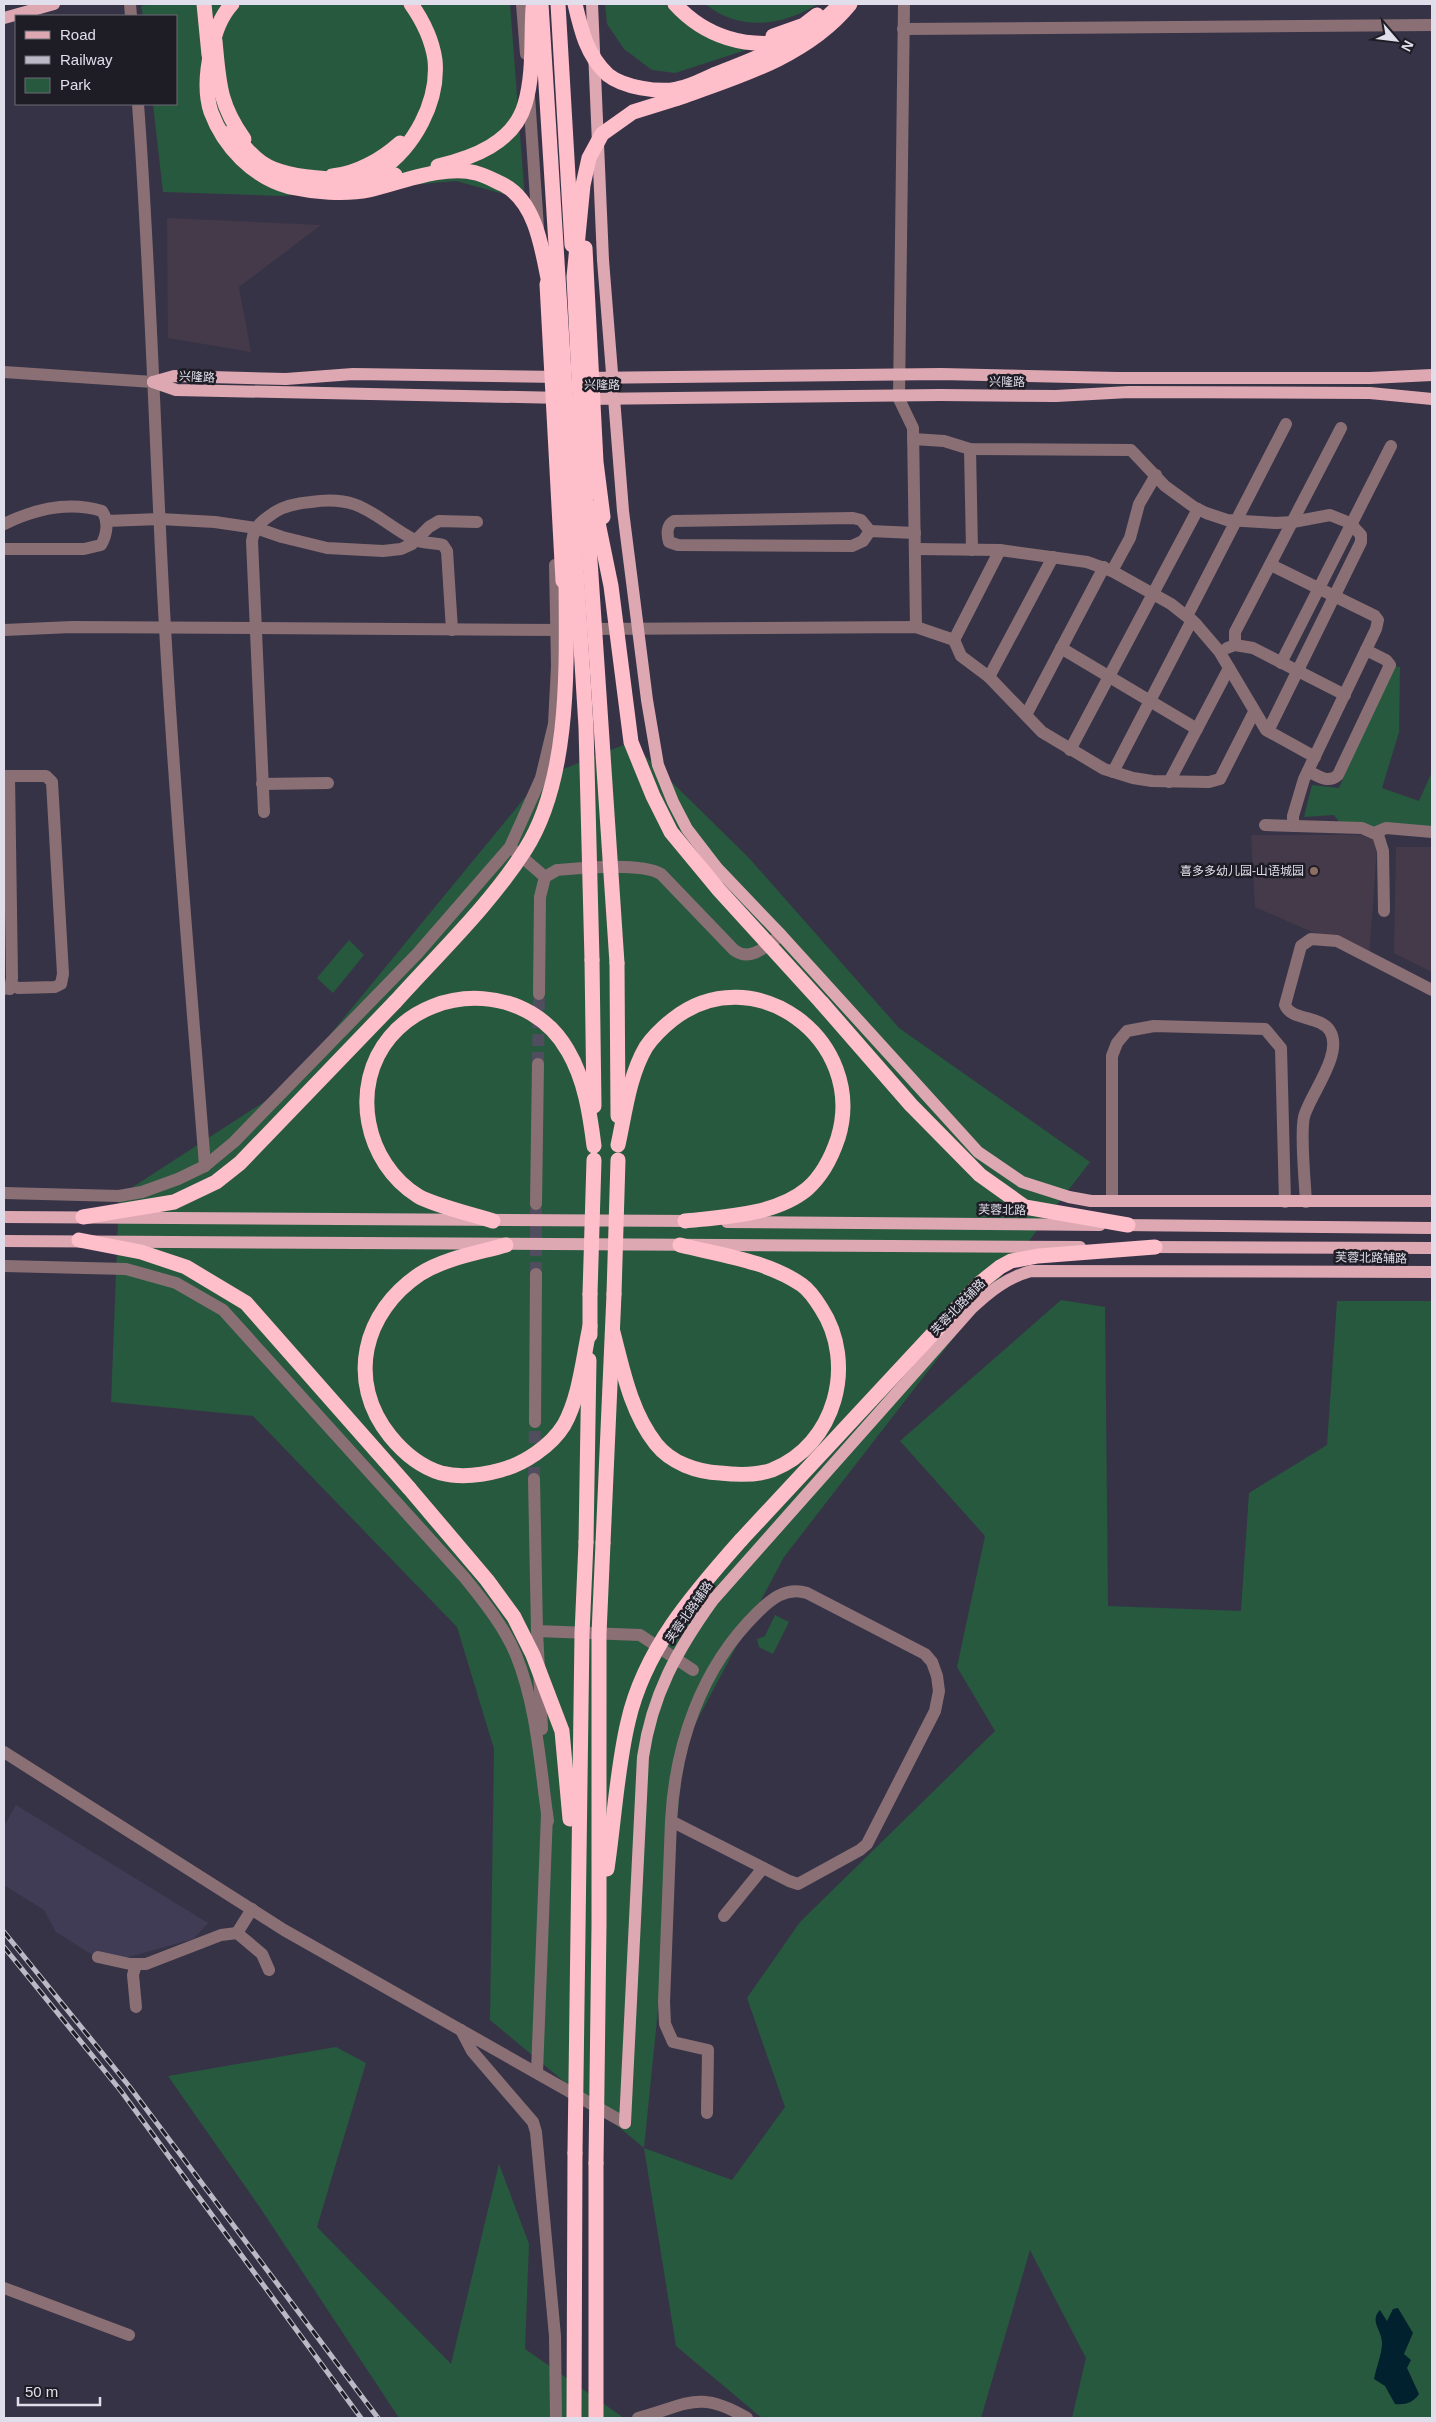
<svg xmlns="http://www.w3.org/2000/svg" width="1436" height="2422" font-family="Arial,'Noto Sans SC',sans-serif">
<rect width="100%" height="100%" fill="#373346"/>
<!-- built -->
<polygon fill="#413c55" points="16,1805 208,1923 193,1939 122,1959 91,1954 56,1932 44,1910 4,1885 4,1826"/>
<!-- education -->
<g fill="#443a49">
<polygon points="167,218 321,225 239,287 251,352 168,338"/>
<polygon points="1251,835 1378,835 1369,957 1255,907"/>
<polygon points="1396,847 1432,847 1432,972 1394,953"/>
</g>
<!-- green -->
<g fill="#27593e">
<polygon points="149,4 510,4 525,200 456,181 283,196 163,192 153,104 176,104 176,16 143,16 141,6"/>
<polygon points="605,4 668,4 749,49 675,73 652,70 624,49 607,24"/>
<path d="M705,4H818C782,26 740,32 705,4Z"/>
<polygon points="1393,666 1400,667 1399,732 1382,788 1419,801 1432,772 1432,833 1341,824 1334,815 1304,817 1312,785 1339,788"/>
<polygon points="631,742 748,857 899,1028 1090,1162 784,1557 685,1743 644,2148 732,2180 785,2107 747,1998 800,1922 995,1731 957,1667 985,1536 900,1441 1061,1300 1105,1307 1108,1606 1241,1611 1249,1493 1327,1445 1337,1301 1432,1301 1432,2418 1072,2418 1086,2358 1030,2250 981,2418 762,2418 676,2346 644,2148 490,2020 494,1749 457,1627 253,1416 111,1402 119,1196 287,1087 541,778"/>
<polygon points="349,940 364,955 333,993 317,978"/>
<polygon points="775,1615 789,1622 773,1654 759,1647 757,1639 765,1636"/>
<polygon points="336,2047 366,2063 317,2227 451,2364 499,2164 529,2244 525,2349 624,2418 399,2418 261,2209 168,2076"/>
</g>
<!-- water -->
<path fill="#01212e" d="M1398,2308L1413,2333L1404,2354L1411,2360L1407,2368L1419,2394C1413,2403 1405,2405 1395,2404L1385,2386L1374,2379C1376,2368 1382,2354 1382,2343C1382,2330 1369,2321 1380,2310L1387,2321L1393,2309Z"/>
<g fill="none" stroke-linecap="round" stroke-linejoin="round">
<!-- minor-tunnel -->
<g stroke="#504d5f" stroke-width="12" stroke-dasharray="12 6" stroke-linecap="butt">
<polyline points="538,1064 539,994"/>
<polyline points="536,1274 536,1204"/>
<polyline points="534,1479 535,1422"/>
</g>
<!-- minor -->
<g stroke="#8a7075" stroke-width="12">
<polyline points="130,4 131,16"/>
<polyline points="522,4 526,54"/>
<polyline points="904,4 899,399 913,428 916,627"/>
<polyline points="903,29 1432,25"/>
<polyline points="529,96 538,228"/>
<path d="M138,104C151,278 155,453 165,627C175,807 191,986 205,1166"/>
<polyline points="4,372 153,382"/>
<polyline points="913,439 944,441 970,449 1131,450 1165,486 1194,507 1206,513 1227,520 1276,523 1293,522 1330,515 1350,523 1361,535 1361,542 1268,731"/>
<polyline points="970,449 972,550"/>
<path d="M853,518L861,520L870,531L863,541L852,546L678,545L669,542C667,535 666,525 674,521Z"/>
<polyline points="106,521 160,519 215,522 256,528 282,537 327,548 383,551 401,549 412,544 429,527 439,521 477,522"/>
<path d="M4,524C35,509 69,501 102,511C109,521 107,535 101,545L84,549H4"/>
<polyline points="870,531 915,533"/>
<polyline points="915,549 1000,550 1087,562 1112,571 1171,604 1195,623 1219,651 1266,730 1315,757"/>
<polyline points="1271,565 1375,616 1378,620 1376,629 1304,779 1293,816 1293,826"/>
<polyline points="1112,571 1130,538 1139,504 1156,475"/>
<polyline points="1187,616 1286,424"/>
<polyline points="586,629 916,627 954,640 961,656 989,677 1042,732 1104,769 1133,778 1152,781 1209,782 1220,779 1254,712"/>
<polyline points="4,630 72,627 564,630"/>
<polyline points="954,640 1000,550"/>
<polyline points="1235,645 1235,632 1341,428"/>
<polyline points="1061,648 1197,729"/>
<polyline points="1227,648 1235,645 1253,648 1345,695"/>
<polyline points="1281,663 1391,446"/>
<polyline points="989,677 1053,557"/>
<polyline points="1026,715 1104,567"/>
<polyline points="1070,750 1198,509"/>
<path d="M1308,771C1318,776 1328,784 1338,775L1390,665L1386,660L1366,650"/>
<polyline points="1113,772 1192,620"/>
<polyline points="4,776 46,776 52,782 63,974 61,984 55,987 18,988 14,986 4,989"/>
<polyline points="9,776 12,978 10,989"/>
<polyline points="1169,782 1229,668"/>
<polyline points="262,784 328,783"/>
<path d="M264,812L252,541C254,526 263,520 275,512C286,505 299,503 311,502C362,494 374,518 413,539C422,544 433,542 443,545L447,551L452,630"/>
<polyline points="1265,825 1362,828 1378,835 1383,851 1384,911"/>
<polyline points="1374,833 1386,828 1432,832"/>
<polyline points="515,851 545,877"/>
<path d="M539,994L540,897L545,877L557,870C581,868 641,862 661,874L734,950C751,963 767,945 781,935"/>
<polyline points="4,1193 119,1196 142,1192 178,1179 205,1166 234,1142 417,954 510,847 541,778 554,724 557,666 555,565"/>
<polyline points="1112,1201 1112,1056 1117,1043 1127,1031 1154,1026 1265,1029 1281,1048 1285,1202"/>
<path d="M1306,1202C1305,1182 1300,1134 1304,1117C1309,1096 1344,1054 1330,1031C1320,1015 1291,1021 1285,1005L1301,946L1311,939L1337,941L1432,990"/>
<polyline points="536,1204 538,1064"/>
<path d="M4,1266L126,1269L176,1283L223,1310L465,1578C484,1602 504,1626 516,1655C537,1707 540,1765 548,1821"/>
<polyline points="535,1422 536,1274"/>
<polyline points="534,1479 537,1631 542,1729"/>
<polyline points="537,1631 640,1635 693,1670"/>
<polyline points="4,1752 284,1930 625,2123"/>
<path d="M671,1821L789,1881L798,1884L860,1850L867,1844L935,1711L939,1691L937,1676L932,1662L925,1654L807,1593C786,1586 770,1600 757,1613C701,1668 675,1745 671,1821L664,2002L665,2024L673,2042L708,2050L707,2113"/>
<polyline points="724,1916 763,1868"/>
<polyline points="237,1933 252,1909"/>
<polyline points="98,1957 130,1964 146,1964 221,1935 237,1933 262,1954 269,1970"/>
<polyline points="136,2007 133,1975 136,1964"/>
<polyline points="461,2030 472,2051 533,2122 536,2132 555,2336 556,2418"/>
<polyline points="537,2072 547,1814"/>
<polyline points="4,2288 129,2335"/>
<path d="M638,2418C688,2405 698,2389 747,2418"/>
</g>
<!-- major -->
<g stroke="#dda8b2" stroke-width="12">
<polyline points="592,4 603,260 623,511 647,700 658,765 673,802 687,829 717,868 781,935 978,1152 1022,1182 1069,1197 1091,1201 1432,1201"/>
<polyline points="4,18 54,4"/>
<polyline points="582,378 941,374 1118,378 1370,378 1432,375"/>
<polyline points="153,382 176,390 563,398"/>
<polyline points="153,382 174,376 286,379 353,374 560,377"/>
<polyline points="585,399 940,395 1056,396 1129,392 1370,393 1432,399"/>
<polyline points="4,1217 695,1221"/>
<polyline points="727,1222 1100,1225"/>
<polyline points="1120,1225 1432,1228"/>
<polyline points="4,1241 1080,1247"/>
<polyline points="1147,1247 1432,1248"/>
<path d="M625,2123L643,1757C652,1695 677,1650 713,1600L971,1309C989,1292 1006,1278 1031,1271L1432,1272"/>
</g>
<!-- highway -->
<g stroke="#febeca" stroke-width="15">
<polyline points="204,4 209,55"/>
<polyline points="558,4 572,245"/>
<path d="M675,4C705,37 746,49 790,41"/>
<polyline points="773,36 804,25 817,15"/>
<path d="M215,41C219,83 219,104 244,139"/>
<path d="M678,98C738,77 808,56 850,4"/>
<path d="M332,176C357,174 382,159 400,143"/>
<path d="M362,180C369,178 374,174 379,171C414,148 439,102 435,60C432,39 423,21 411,4"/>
<polyline points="592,960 594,1106"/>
<polyline points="617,963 618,1116"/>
<polyline points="822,1003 911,1105 980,1175 1025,1207 1128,1225"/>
<path d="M618,1145C625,1113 629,1076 646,1047C653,1037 662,1028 672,1020C753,955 868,1040 838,1138C832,1156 822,1176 807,1189C776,1215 723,1217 685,1221"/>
<polyline points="83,1217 174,1202 216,1182 240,1163 395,1002"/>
<path d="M493,1221C474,1215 433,1205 418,1196C365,1163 349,1086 390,1037C437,981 532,986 568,1051C585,1080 590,1114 594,1146"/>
<polyline points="79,1240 141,1252 186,1267 246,1303 409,1488"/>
<path d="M506,1245C478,1253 445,1258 420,1274C363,1312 346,1381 390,1436C403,1452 421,1467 441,1473C460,1478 483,1475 501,1470C524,1464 551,1446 564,1425C580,1396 583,1358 590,1326"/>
<path d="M613,1332C623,1371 631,1412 656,1444C671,1463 697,1472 720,1473C737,1475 755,1476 772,1470C836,1445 857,1363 821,1308C816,1300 809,1290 802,1285C768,1261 720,1255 680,1245"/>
<polyline points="590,1335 590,1294"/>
<polyline points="741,1540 980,1283 1000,1267 1011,1261 1038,1256 1155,1247"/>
<polyline points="586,1542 589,1360"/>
<polyline points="603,1543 614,1294"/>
<polyline points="596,2163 596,2418"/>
<polyline points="574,2418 575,2153"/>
</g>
<!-- rail casing -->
<g stroke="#bcb9c7" stroke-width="5">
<g id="rail">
<polyline points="4,1932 129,2086 378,2418"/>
<polyline points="4,1947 121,2091 361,2418"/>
</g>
</g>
<!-- rail -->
<use href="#rail" stroke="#1e1d25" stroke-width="3" stroke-dasharray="9" stroke-linecap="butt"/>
<!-- highway-bridge -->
<g stroke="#febeca" stroke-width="15">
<path d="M232,4C220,17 214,35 211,52C207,70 205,94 211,112C224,147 253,177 290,187C313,192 345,195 369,190C399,183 446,164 476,173C485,175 495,181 504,185C539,204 543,258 551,293"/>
<polyline points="541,4 586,727 592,960"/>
<path d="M575,4C581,30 587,56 608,75C623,87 658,93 677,89C690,87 704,79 716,74C761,57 807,39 841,4"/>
<path d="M232,131C240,142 250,155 262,163C289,182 363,182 395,175"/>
<path d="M438,166C472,158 514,143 525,104C534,74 531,39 533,8"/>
<polyline points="585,248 596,462 603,517"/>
<polyline points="547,284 563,581"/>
<polyline points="595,508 611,586 631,742 653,796 671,832 719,890 822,1003"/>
<polyline points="617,963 582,441 574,277 583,185 589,158 602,134 633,112 678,98"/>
<path d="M395,1002C439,953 489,906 525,850C573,775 566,655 566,569"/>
<polyline points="590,1294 594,1160"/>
<polyline points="614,1294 618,1160"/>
<polyline points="409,1488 487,1580 514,1617 533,1655 562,1731 570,1819"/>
<path d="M607,1869C614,1822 617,1768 628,1722C644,1650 693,1594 741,1540"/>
<polyline points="575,2153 582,1634 586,1542"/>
<polyline points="596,2163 599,1925 599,1634 603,1543"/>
</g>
</g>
<!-- markers -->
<circle fill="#8d6e63" stroke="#1e1d25" stroke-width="2" cx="1314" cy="871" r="5"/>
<g text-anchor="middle" stroke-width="5" stroke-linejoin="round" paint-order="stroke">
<!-- street labels -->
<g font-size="12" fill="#e0deea" stroke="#1e1d25">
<text transform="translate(197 377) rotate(3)" y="4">兴隆路</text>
<text transform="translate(1007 382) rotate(1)" y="4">兴隆路</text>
<text transform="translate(602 385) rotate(1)" y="4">兴隆路</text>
<text transform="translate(1002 1210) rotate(1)" y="4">芙蓉北路</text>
<text transform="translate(1371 1258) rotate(1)" y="4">芙蓉北路辅路</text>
<text transform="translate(958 1307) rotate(-46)" y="4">芙蓉北路辅路</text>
<text transform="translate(689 1612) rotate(-55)" y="4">芙蓉北路辅路</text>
</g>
<!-- poi labels -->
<g font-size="12" fill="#e0deea" stroke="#1e1d25" text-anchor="end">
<text x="1304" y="875">喜多多幼儿园-山语城园</text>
</g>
</g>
<!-- border -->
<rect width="1436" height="2422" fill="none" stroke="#e0deea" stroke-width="10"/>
<!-- legend -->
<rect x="15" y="15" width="162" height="90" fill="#1e1d25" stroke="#6c6a74"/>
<rect x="25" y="31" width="25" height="8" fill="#dda8b2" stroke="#6c6a74"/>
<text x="60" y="40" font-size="15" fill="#e0deea">Road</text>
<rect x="25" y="56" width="25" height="8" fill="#bcb9c7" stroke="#6c6a74"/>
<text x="60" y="65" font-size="15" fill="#e0deea">Railway</text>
<rect x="25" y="78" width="25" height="15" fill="#27593e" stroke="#6c6a74"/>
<text x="60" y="90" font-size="15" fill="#e0deea">Park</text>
<!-- north arrow -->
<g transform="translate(1396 40) rotate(118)" stroke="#1e1d25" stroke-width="4" paint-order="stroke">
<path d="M0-4L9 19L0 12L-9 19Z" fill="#e0deea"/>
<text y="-8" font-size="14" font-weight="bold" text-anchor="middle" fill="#e0deea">N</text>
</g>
<!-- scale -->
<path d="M18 2397v8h82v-8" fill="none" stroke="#e0deea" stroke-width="2.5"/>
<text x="25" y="2397" font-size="15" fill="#e0deea" stroke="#1e1d25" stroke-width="4" paint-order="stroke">50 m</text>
</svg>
